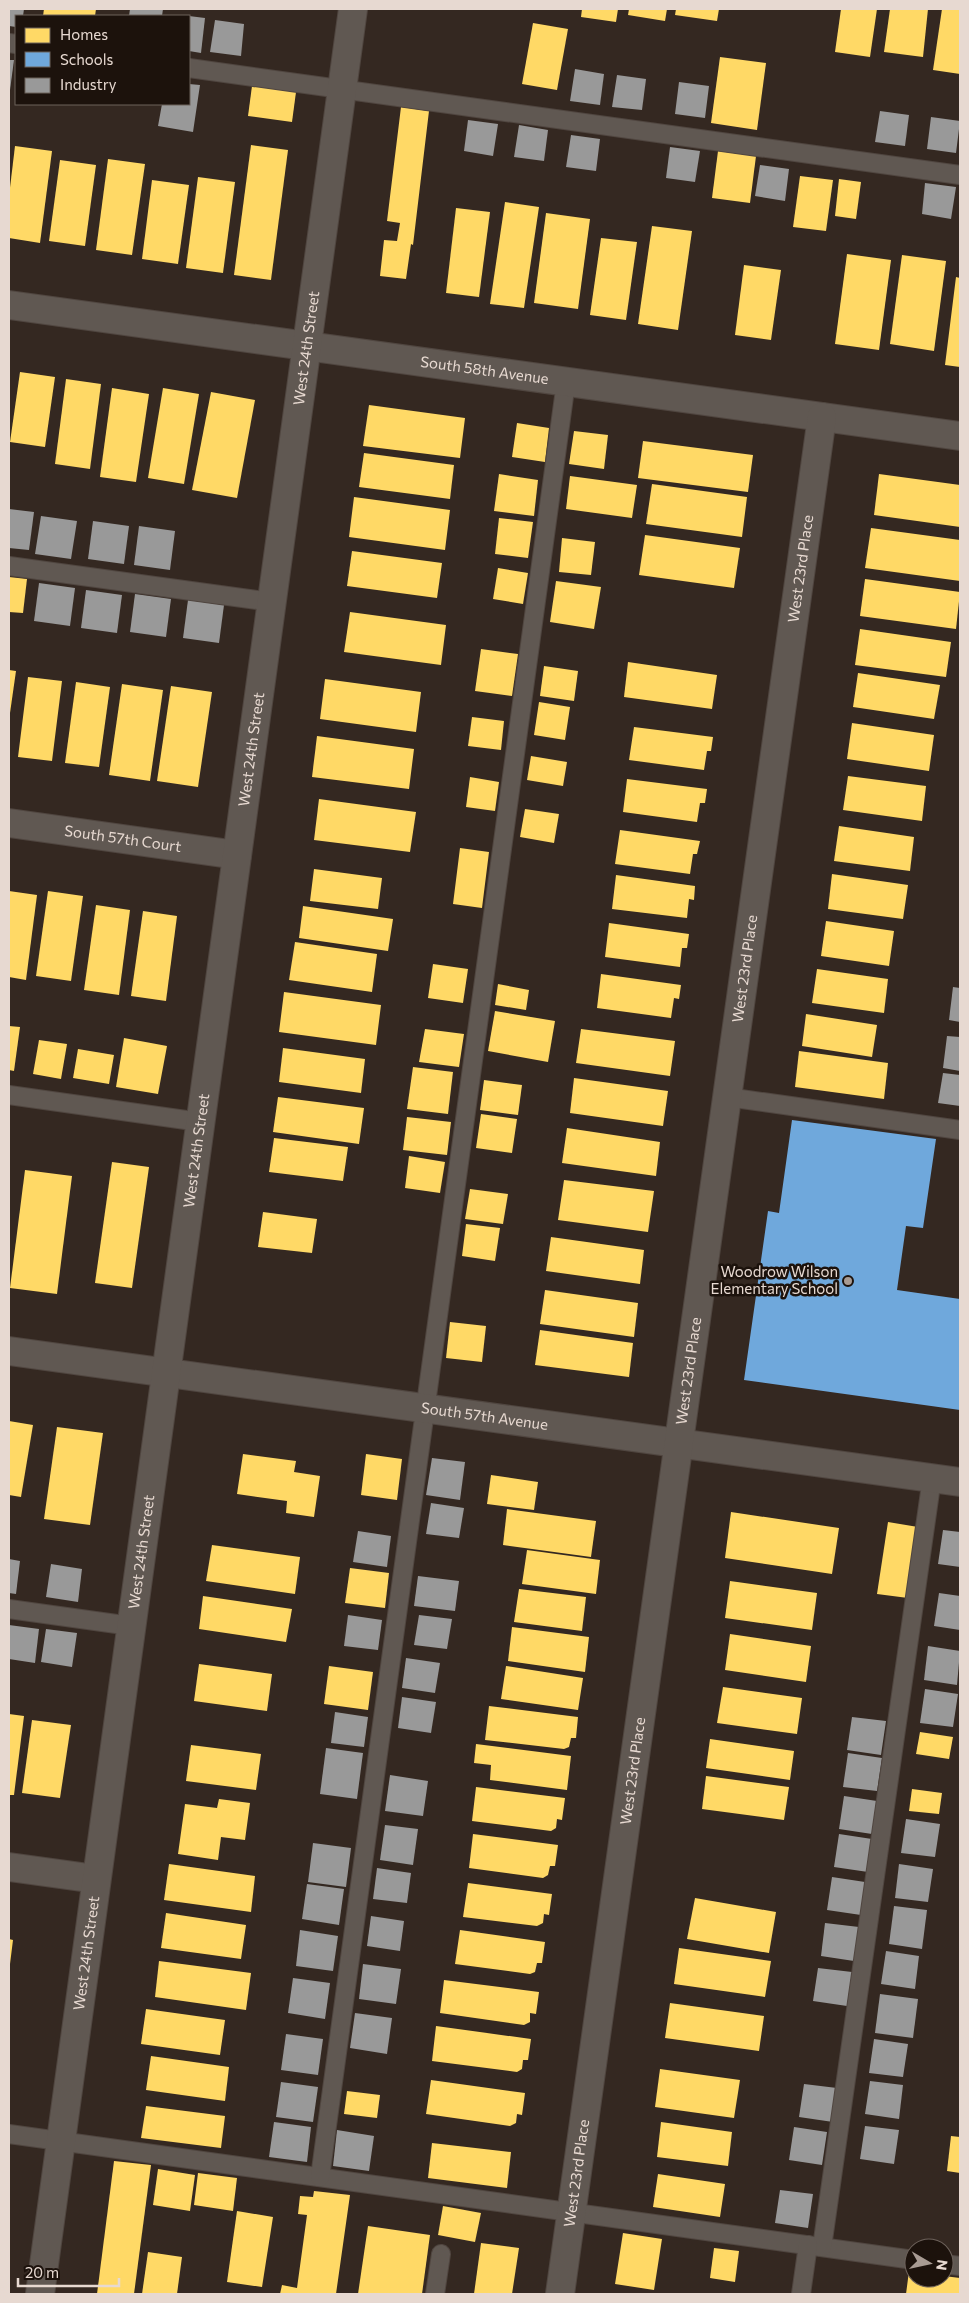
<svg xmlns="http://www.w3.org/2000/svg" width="969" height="2303" font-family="Commissioner,sans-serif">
<rect width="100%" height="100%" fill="#342821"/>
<!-- homes -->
<g fill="#ffd966">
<polygon points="44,9 96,9 95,16 43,16"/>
<polygon points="582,9 618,9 616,22 581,17"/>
<polygon points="629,9 667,9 665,21 628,15"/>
<polygon points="676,9 719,9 717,21 675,15"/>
<polygon points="841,9 877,9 870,57 835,52"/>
<polygon points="890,9 928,9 923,57 884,52"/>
<polygon points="942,9 960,9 960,74 933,70"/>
<polygon points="533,23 568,29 557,90 522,84"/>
<polygon points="720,57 766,63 757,130 711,123"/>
<polygon points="252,86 296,92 292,122 248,116"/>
<polygon points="401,107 429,111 413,245 411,244 406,279 380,276 384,240 397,241 400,223 387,221"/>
<polygon points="251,145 288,150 271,280 234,275"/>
<polygon points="15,146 52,151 40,243 9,238 9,196"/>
<polygon points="718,151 756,156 750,203 712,198"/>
<polygon points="108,159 145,164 132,255 96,250"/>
<polygon points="60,160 96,165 85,246 49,241"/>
<polygon points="800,176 833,180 826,231 793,227"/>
<polygon points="198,177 235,182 223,273 186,268"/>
<polygon points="839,179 861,182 856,219 835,216"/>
<polygon points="152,180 189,185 178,264 142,259"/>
<polygon points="505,202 539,207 524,308 490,304"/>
<polygon points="456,208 490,212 479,297 446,293"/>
<polygon points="546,213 590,219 578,309 534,303"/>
<polygon points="652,226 692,231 678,330 638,324"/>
<polygon points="601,238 637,242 626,320 590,315"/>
<polygon points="847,254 891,260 879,350 835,344"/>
<polygon points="902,255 946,261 934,351 890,344"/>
<polygon points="744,265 781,270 771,340 735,335"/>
<polygon points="956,277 960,278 960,367 945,365"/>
<polygon points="20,372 55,377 45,447 10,442"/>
<polygon points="66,379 101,384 90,469 55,464"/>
<polygon points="112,388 149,394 136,482 100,477"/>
<polygon points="163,388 199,394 184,484 148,478"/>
<polygon points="211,392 255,400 237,498 192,490"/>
<polygon points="369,405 465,418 460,458 363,446"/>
<polygon points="517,423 549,428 545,462 512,457"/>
<polygon points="574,431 608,435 604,469 569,464"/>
<polygon points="643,441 753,455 748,492 638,478"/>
<polygon points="364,453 454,465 450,499 359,487"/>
<polygon points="499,474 538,480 534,516 494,511"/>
<polygon points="879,474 960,485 960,527 874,515"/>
<polygon points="570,476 637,485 632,518 566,509"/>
<polygon points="652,484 747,497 742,537 646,524"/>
<polygon points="354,497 450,510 445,550 349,537"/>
<polygon points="499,518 533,522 528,558 495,554"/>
<polygon points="871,528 960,540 960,581 865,568"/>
<polygon points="645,535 740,548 734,588 639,575"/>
<polygon points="562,538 595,542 591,575 559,572"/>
<polygon points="352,551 442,563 437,598 347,586"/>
<polygon points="498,568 528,573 523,604 493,599"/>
<polygon points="9,577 27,579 23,613 9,612"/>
<polygon points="865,579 960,592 956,629 860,616"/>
<polygon points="556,581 601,587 594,629 550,622"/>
<polygon points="350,612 446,625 441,665 344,652"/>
<polygon points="860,629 951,642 946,677 855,665"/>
<polygon points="481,649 518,654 512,696 475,691"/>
<polygon points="628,662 717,675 712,709 624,697"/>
<polygon points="544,666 578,671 574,701 540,696"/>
<polygon points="9,670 16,671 10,713 9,713"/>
<polygon points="858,673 940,685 934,719 853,707"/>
<polygon points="28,677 62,681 52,761 18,757"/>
<polygon points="325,679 421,692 416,732 320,719"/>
<polygon points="76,682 110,687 99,767 65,763"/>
<polygon points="122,684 163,690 150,781 109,775"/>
<polygon points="171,686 212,692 198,787 157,781"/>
<polygon points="539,702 570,707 565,740 534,735"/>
<polygon points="472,717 504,721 501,750 468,746"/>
<polygon points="852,723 934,735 929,771 847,759"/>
<polygon points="634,727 713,737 711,751 707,751 704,770 629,760"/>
<polygon points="317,736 414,749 409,789 312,777"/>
<polygon points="531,756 567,762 563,786 527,780"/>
<polygon points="848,776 926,786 922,821 843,810"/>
<polygon points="470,777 499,782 495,811 466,807"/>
<polygon points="627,779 707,789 705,803 700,803 697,822 623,812"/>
<polygon points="319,799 416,812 410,852 314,840"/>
<polygon points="525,809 559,814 554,843 520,837"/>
<polygon points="839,826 914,837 910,871 834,861"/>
<polygon points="620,830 700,841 697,854 693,854 690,874 615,864"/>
<polygon points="460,848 489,852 482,908 453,904"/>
<polygon points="314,869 382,878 378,909 310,901"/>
<polygon points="832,874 908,885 903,919 828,909"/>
<polygon points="616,875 695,886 694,900 689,899 687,918 612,909"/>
<polygon points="9,891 37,895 26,980 9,977"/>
<polygon points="48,891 83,896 71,981 36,976"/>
<polygon points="96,905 130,910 119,995 84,990"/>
<polygon points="303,906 393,919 388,951 299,938"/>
<polygon points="143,911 177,916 166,1001 131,996"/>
<polygon points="826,921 894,931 889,966 821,956"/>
<polygon points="609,923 689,934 687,948 682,948 680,967 605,957"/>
<polygon points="295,942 377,954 372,992 289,980"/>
<polygon points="433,964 468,969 463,1003 428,998"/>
<polygon points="817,969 888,979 884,1013 812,1003"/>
<polygon points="601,974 681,985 679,999 674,998 671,1018 597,1008"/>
<polygon points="498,984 529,990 526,1010 495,1005"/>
<polygon points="284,992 381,1005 376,1045 279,1032"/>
<polygon points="495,1011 555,1021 548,1062 488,1051"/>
<polygon points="806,1014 877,1025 872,1057 802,1046"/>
<polygon points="9,1026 20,1027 14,1071 9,1070"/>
<polygon points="425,1029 464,1034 459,1067 419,1062"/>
<polygon points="581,1029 675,1041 670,1076 576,1063"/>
<polygon points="124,1038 167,1046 158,1094 116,1087"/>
<polygon points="39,1040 67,1044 61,1079 33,1074"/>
<polygon points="283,1048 365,1059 361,1093 279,1082"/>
<polygon points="78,1049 114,1055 109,1084 73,1078"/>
<polygon points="799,1051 888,1063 884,1099 795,1087"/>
<polygon points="413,1067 453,1072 448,1114 407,1109"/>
<polygon points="574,1078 668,1091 663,1126 570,1113"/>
<polygon points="484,1080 522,1085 518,1115 480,1110"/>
<polygon points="278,1097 364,1108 359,1144 273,1132"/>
<polygon points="481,1114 517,1119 512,1153 476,1148"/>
<polygon points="407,1117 451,1122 447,1155 403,1150"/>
<polygon points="567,1128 660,1142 656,1176 562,1163"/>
<polygon points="274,1138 348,1147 343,1181 269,1172"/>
<polygon points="409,1156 445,1162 440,1193 405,1188"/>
<polygon points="112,1162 149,1167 132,1288 95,1283"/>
<polygon points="25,1170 72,1176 57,1294 10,1288"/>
<polygon points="564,1180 654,1191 648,1232 558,1220"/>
<polygon points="470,1189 508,1194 503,1224 465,1219"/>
<polygon points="263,1212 317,1219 312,1253 258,1247"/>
<polygon points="466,1224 500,1228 495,1261 462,1256"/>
<polygon points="551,1237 644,1250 640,1284 546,1271"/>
<polygon points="545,1290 638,1303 634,1337 540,1324"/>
<polygon points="450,1322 486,1326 482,1362 446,1358"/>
<polygon points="540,1330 633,1343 629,1377 535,1365"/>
<polygon points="9,1421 33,1425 21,1497 9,1495"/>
<polygon points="57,1427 103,1433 90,1525 44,1519"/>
<polygon points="243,1454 296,1461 294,1472 320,1476 314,1517 286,1513 287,1501 237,1494"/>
<polygon points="366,1454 402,1459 397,1500 361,1495"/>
<polygon points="491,1475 538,1482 534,1510 487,1504"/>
<polygon points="507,1509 596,1521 591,1557 503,1545"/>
<polygon points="731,1512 839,1528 832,1574 725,1558"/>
<polygon points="888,1522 918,1527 908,1598 877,1594"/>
<polygon points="212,1545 300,1557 295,1594 206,1581"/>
<polygon points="527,1550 600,1560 596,1594 522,1584"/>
<polygon points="350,1568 389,1573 385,1608 345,1603"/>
<polygon points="730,1581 817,1593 812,1630 725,1618"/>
<polygon points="519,1589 586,1597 582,1631 514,1622"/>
<polygon points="203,1596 292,1609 286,1642 199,1629"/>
<polygon points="512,1627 589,1637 585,1672 508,1661"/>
<polygon points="730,1634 811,1646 806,1682 725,1670"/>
<polygon points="199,1664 272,1674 267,1711 194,1701"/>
<polygon points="329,1666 373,1672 368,1710 324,1704"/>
<polygon points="506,1666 583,1678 578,1710 501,1699"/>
<polygon points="723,1687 802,1698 797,1734 717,1723"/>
<polygon points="489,1706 578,1717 576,1738 571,1738 569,1747 564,1749 485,1740"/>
<polygon points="9,1714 24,1716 14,1795 9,1795"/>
<polygon points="32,1720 71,1725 60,1798 22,1793"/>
<polygon points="920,1732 953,1737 949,1759 916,1754"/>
<polygon points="710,1739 794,1751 790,1780 706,1768"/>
<polygon points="476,1744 571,1756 567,1790 490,1780 491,1765 474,1763"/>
<polygon points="191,1745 261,1754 256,1790 186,1781"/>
<polygon points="706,1776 789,1787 784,1820 702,1809"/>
<polygon points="476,1787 565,1798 562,1820 557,1819 556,1828 551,1831 472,1821"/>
<polygon points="912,1789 942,1793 939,1814 909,1811"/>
<polygon points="219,1799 250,1803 245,1840 221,1837 218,1860 178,1854 185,1804 217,1808"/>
<polygon points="473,1834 558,1845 555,1866 550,1866 548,1875 543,1878 469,1868"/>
<polygon points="169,1864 255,1876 251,1912 164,1900"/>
<polygon points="468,1883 552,1894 549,1915 544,1914 543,1923 537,1926 463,1917"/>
<polygon points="695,1898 776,1912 769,1953 687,1939"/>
<polygon points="166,1913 246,1925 241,1959 161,1948"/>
<polygon points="460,1930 545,1942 542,1963 537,1963 535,1972 530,1974 455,1964"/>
<polygon points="9,1939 13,1940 10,1964 9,1964"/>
<polygon points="679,1948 771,1961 765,1997 674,1984"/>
<polygon points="159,1961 251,1973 246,2010 155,1997"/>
<polygon points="444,1980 539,1992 536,2014 530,2013 530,2022 524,2025 440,2013"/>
<polygon points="670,2003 764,2016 759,2051 665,2038"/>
<polygon points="146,2009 225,2020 220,2055 141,2044"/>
<polygon points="436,2026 531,2039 528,2060 523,2060 522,2069 517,2072 432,2061"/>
<polygon points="151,2056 229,2067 225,2101 146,2090"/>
<polygon points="660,2069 740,2080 734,2118 655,2107"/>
<polygon points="431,2080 525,2093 522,2115 517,2114 516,2123 510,2126 426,2114"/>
<polygon points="347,2091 380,2095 377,2118 344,2114"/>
<polygon points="146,2106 225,2116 221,2148 141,2138"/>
<polygon points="661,2122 732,2132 728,2166 657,2157"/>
<polygon points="951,2136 960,2137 960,2173 947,2171"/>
<polygon points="432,2143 511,2152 507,2188 428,2178"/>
<polygon points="114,2161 151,2165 134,2294 97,2294"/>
<polygon points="158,2169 195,2175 190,2211 153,2205"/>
<polygon points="198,2173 237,2178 233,2211 194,2205"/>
<polygon points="658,2174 725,2184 720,2217 653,2207"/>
<polygon points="314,2191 350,2195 336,2294 280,2294 282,2285 297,2288 307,2215 298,2214 300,2196 313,2197"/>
<polygon points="443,2206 481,2213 475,2242 438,2235"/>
<polygon points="237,2211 273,2217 262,2287 227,2282"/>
<polygon points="368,2226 430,2235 422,2294 358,2294"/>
<polygon points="623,2233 662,2239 654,2290 615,2284"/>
<polygon points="481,2243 519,2248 512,2294 474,2294"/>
<polygon points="714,2248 739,2251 735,2282 710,2278"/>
<polygon points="148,2252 182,2257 177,2294 142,2294"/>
<polygon points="909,2271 914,2272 914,2278 944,2278 944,2276 960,2278 960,2294 906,2294"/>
</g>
<!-- schools -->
<polygon fill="#6fa8dc" points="792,1120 936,1139 923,1228 906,1226 897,1290 960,1299 960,1410 744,1380 768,1211 779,1213"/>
<!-- industry -->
<g fill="#999">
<polygon points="9,9 24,9 23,16 16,16 16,27 9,26"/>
<polygon points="130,9 163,9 162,16 129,16"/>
<polygon points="189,16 205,18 201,53 189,51"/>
<polygon points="215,20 244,24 241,56 210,52"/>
<polygon points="9,60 14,60 10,90 9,90"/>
<polygon points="575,69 604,74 600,105 570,101"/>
<polygon points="617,75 646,79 642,110 612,107"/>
<polygon points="679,82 709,86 705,118 675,114"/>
<polygon points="189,84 200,85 193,132 158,126 162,104 189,104"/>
<polygon points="880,111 909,115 905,146 875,142"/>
<polygon points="931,117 960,121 956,153 927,149"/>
<polygon points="468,120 498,124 493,156 464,151"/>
<polygon points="519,125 548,130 544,161 514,157"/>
<polygon points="571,135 600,139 596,171 566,167"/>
<polygon points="670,147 700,151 695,182 666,178"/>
<polygon points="760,165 789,169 785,201 755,196"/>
<polygon points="925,183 956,187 951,219 922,214"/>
<polygon points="9,509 34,512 29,550 9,548"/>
<polygon points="41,516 77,521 71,559 35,554"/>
<polygon points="93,521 129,526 124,564 88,559"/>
<polygon points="139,526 175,531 170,570 134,565"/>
<polygon points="39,583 75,588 70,626 34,621"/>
<polygon points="86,590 122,595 117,633 81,628"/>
<polygon points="135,594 171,599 166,637 130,632"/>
<polygon points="188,600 224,605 219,643 183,638"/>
<polygon points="953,987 960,988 960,1022 949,1020"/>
<polygon points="947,1036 960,1037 960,1071 943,1068"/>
<polygon points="943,1073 960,1075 960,1106 938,1103"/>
<polygon points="432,1458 465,1462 460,1500 426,1495"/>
<polygon points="431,1503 464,1508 459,1538 426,1534"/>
<polygon points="943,1530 960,1532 960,1567 938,1564"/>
<polygon points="358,1531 391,1536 387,1567 353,1562"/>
<polygon points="9,1559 20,1561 16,1594 9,1593"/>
<polygon points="51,1564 82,1569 78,1602 46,1597"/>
<polygon points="418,1576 459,1581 455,1611 414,1606"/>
<polygon points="939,1593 960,1596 960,1630 934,1626"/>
<polygon points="348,1615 382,1620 378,1650 344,1646"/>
<polygon points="419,1615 452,1619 447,1649 414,1645"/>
<polygon points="9,1625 39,1629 35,1663 9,1659"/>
<polygon points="46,1629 77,1633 72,1667 41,1662"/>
<polygon points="928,1646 960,1651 957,1685 924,1680"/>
<polygon points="406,1658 440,1663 435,1693 402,1688"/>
<polygon points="925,1689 958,1694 953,1727 920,1723"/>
<polygon points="402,1697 436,1702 431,1733 398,1728"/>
<polygon points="335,1712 368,1717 364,1747 331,1743"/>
<polygon points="852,1717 886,1721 881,1755 847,1750"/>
<polygon points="326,1748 363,1753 357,1799 320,1794"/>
<polygon points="848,1753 882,1758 877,1791 843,1787"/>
<polygon points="390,1775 428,1781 423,1816 385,1811"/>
<polygon points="844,1796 877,1801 872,1834 839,1829"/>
<polygon points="906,1819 940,1824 935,1857 901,1853"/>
<polygon points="385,1825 418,1829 413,1865 380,1860"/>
<polygon points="839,1834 872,1839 868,1872 834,1867"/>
<polygon points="313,1843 351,1848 346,1887 308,1882"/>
<polygon points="899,1864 933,1869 928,1902 895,1898"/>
<polygon points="377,1868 411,1873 407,1903 373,1899"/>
<polygon points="832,1877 865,1882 861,1915 827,1910"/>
<polygon points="307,1884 344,1889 339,1925 302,1919"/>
<polygon points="894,1906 927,1910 922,1949 889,1944"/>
<polygon points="371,1916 404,1921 400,1951 367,1946"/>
<polygon points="825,1923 859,1927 854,1961 821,1956"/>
<polygon points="300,1930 338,1936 333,1971 296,1966"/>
<polygon points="886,1951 919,1956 915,1989 881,1984"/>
<polygon points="363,1964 401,1969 396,2004 359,1999"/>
<polygon points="818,1968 852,1972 847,2006 813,2001"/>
<polygon points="293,1978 330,1983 325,2019 288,2013"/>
<polygon points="880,1994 918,1999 913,2038 875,2033"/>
<polygon points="355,2013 392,2018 387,2054 350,2048"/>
<polygon points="286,2034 323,2039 318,2075 281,2070"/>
<polygon points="874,2039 908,2044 903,2077 869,2073"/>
<polygon points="870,2081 903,2085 899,2119 865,2114"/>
<polygon points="281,2082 318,2087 313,2122 276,2117"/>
<polygon points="804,2084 837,2088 833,2122 799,2117"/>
<polygon points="274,2122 311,2127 307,2162 269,2157"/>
<polygon points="865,2126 899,2130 894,2164 860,2159"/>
<polygon points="794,2127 827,2132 822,2165 789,2160"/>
<polygon points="337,2130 374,2136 369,2171 333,2166"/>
<polygon points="780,2190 813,2194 808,2228 775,2223"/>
</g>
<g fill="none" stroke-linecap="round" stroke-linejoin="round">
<!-- service casing -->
<g stroke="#504640" stroke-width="20">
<g id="service">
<polyline points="9,43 16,44"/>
<polyline points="189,68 960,175"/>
<polyline points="9,566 272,602"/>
<polyline points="9,1095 200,1122"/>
<polyline points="727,1097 960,1130"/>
<polyline points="9,1609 131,1626"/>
<polyline points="9,2134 914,2260"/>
<polyline points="320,2177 566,382"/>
<polyline points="822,2247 932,1478"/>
<polyline points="944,2264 960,2266"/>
<polyline points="435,2294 441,2254"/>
<polyline points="801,2294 808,2245"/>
</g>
</g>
<!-- minor casing -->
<g stroke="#504640" stroke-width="30">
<g id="minor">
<path id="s1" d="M9,305L960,436"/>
<path id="s2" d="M9,823L237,855"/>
<path id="s3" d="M9,1351L960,1482"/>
<polyline points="9,1867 96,1879"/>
<path id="s4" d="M40,2294L353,9"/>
<path id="s5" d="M560,2294L822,417"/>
</g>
</g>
<!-- service -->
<use href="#service" stroke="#605852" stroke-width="18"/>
<!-- minor -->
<use href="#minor" stroke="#605852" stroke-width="28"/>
</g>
<!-- markers -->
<circle fill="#a89b93" stroke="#1c120c" stroke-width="2" cx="848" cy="1281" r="5"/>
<g text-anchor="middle" stroke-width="5" stroke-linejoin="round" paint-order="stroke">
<!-- street labels -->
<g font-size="15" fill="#e7d9d1" stroke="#1c120c">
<text dy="5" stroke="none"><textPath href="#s4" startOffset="1964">West 24th Street</textPath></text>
<text dy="5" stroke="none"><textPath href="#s1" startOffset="480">South 58th Avenue</textPath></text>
<text dy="5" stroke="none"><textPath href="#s5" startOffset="1742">West 23rd Place</textPath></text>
<text dy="5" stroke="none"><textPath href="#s4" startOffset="1559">West 24th Street</textPath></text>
<text dy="5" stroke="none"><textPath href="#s2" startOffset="115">South 57th Court</textPath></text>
<text dy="5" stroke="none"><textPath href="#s5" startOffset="1338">West 23rd Place</textPath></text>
<text dy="5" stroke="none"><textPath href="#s4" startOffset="1154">West 24th Street</textPath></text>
<text dy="5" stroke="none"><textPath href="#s5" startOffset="932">West 23rd Place</textPath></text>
<text dy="5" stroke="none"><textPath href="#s3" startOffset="480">South 57th Avenue</textPath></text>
<text dy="5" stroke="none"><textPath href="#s4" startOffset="749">West 24th Street</textPath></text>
<text dy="5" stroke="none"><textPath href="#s5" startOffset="528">West 23rd Place</textPath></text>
<text dy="5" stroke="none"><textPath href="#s4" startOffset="344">West 24th Street</textPath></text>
<text dy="5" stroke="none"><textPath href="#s5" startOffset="122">West 23rd Place</textPath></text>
</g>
<!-- poi labels -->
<g font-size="15" fill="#e7d9d1" stroke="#1c120c" text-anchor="end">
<text x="838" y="1277">Woodrow Wilson<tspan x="838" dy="17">Elementary School</tspan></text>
</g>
</g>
<!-- border -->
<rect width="969" height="2303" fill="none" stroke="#e7d9d1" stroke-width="20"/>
<!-- legend -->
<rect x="15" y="15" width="175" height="90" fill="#1c120c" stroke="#6d625b"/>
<rect x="25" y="28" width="25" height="15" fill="#ffd966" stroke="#6d625b"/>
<text x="60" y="40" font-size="15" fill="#e7d9d1">Homes</text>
<rect x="25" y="52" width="25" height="15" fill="#6fa8dc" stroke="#6d625b"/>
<text x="60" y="65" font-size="15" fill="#e7d9d1">Schools</text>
<rect x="25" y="78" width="25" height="15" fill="#999999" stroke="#6d625b"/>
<text x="60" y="90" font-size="15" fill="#e7d9d1">Industry</text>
<!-- north arrow -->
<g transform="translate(929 2263) rotate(99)"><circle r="24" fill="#1c120c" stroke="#6d625b"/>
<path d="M0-4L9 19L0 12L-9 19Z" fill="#a89b93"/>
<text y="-8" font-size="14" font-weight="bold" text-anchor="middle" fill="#e7d9d1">N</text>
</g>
<!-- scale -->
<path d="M18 2278v8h101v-8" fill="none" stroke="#e7d9d1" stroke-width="2.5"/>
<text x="25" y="2278" font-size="15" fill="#e7d9d1" stroke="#1c120c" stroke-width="4" paint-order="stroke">20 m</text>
</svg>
